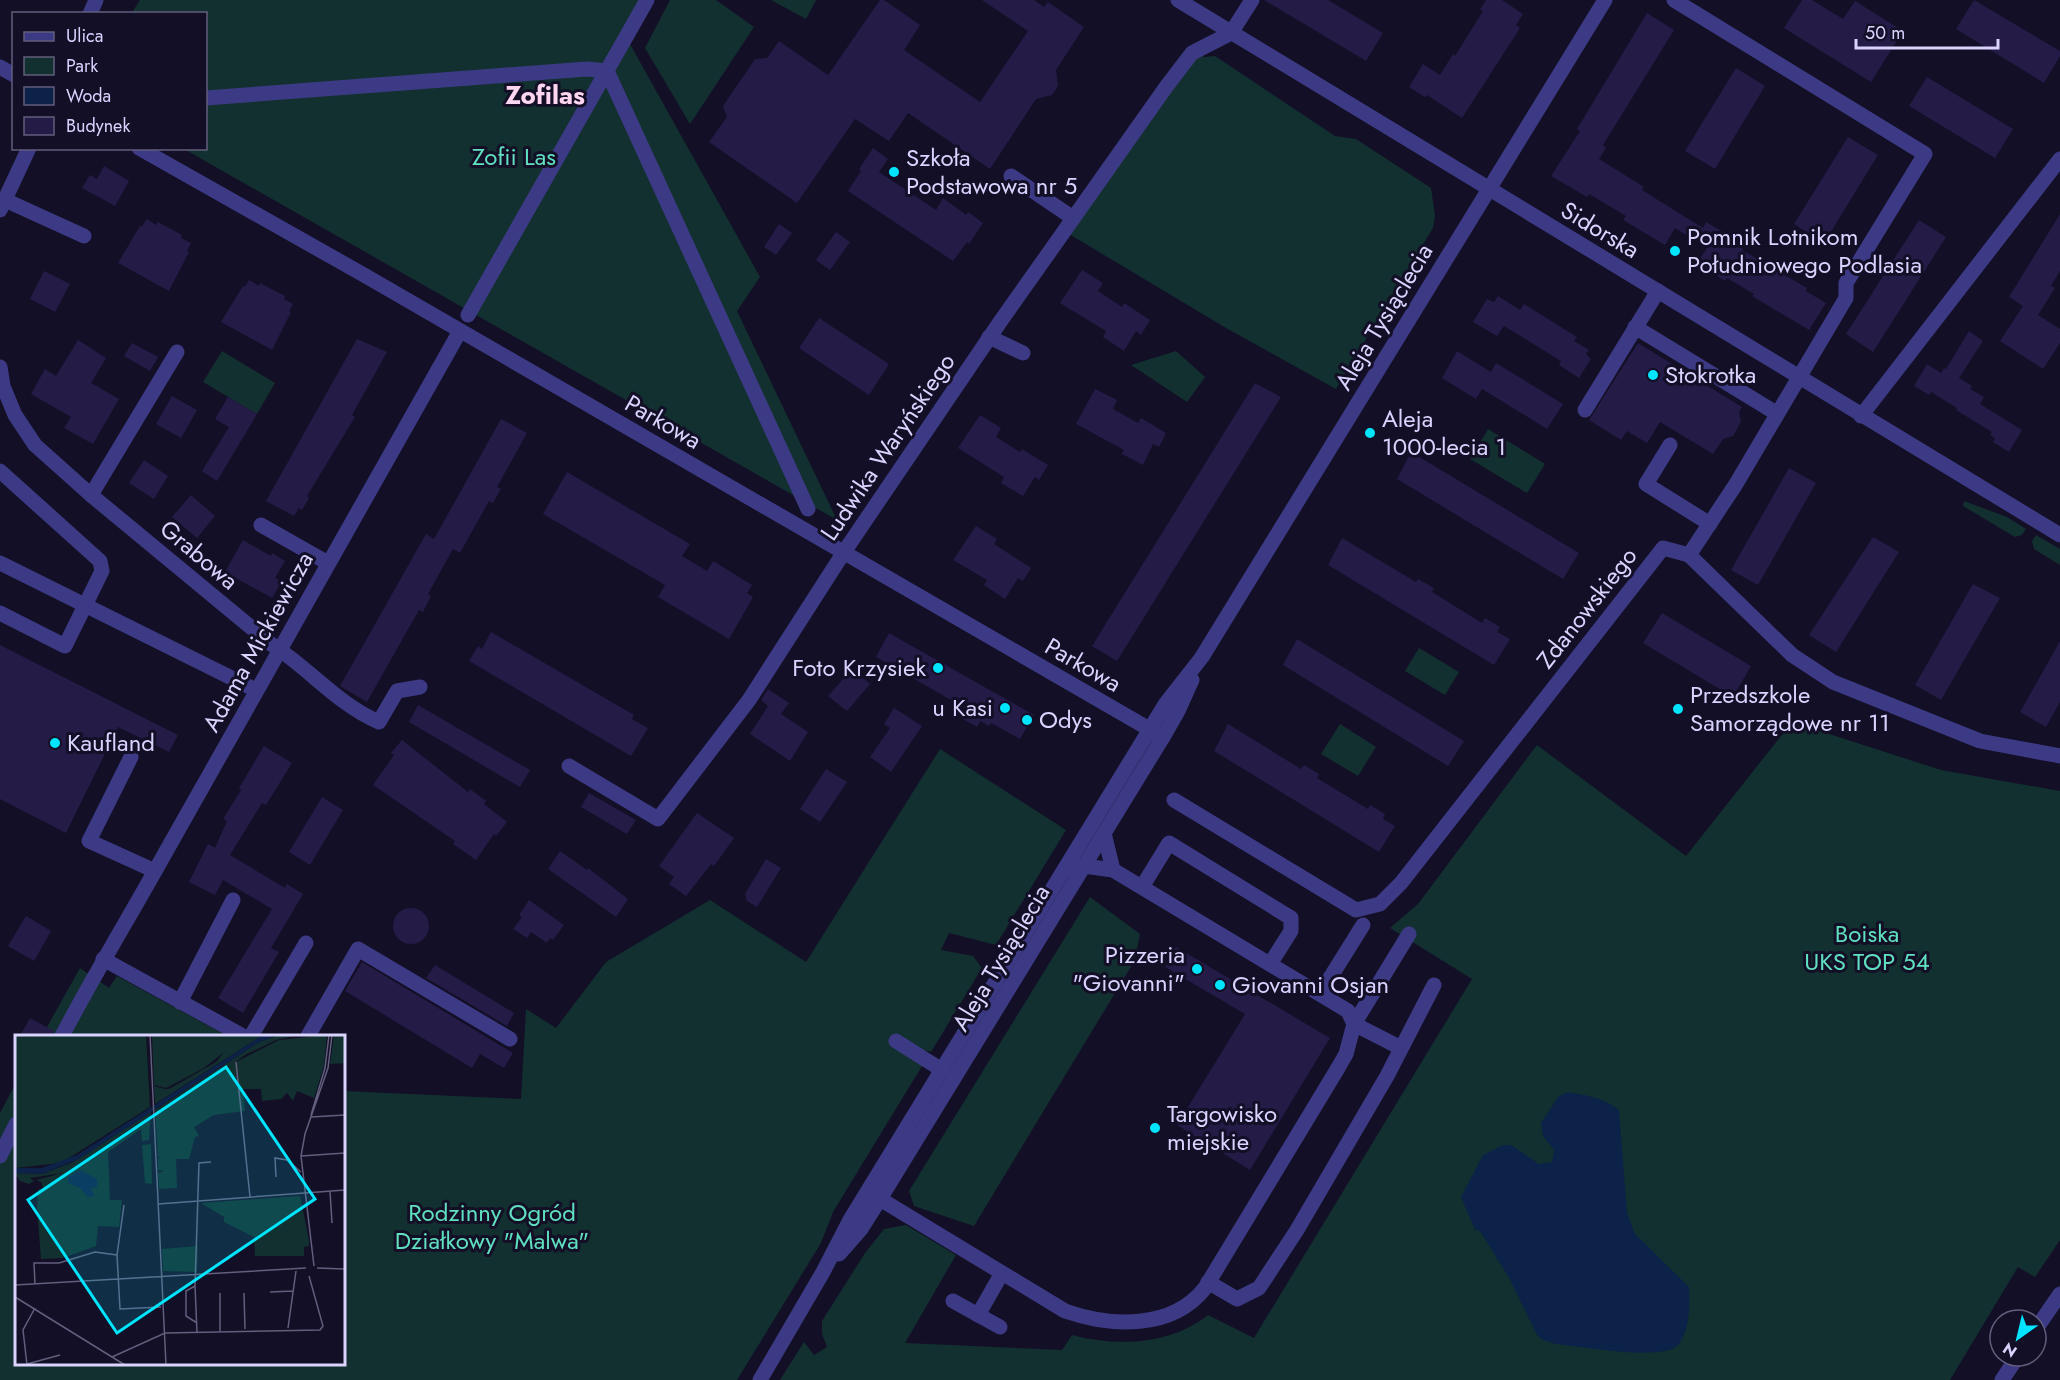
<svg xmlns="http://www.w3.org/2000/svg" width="2060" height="1380" font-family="Jost,sans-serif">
<rect width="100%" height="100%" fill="#130f26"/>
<!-- green -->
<g fill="#12302f">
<polygon points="140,0 639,0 630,44 760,277 737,311 837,520 184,149 206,148 206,14 131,14"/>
<polygon points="670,0 716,0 754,27 690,124 645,48"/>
<polygon points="771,0 816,0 806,19"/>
<polygon points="1196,51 1204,57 1215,56 1335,136 1356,139 1431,188 1435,216 1433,228 1336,389 1226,328 1064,231"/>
<polygon points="222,351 275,383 257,414 203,382"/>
<polygon points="1176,351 1205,377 1187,402 1131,365"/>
<polygon points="1488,429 1545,464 1527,493 1470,459"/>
<polygon points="1964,501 2007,517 2026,529 2022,535 2015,537 1963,506"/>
<polygon points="2036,535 2060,549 2060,565 2034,549 2032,541"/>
<polygon points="1419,648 1459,672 1445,695 1405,671"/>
<path d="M1792,722L1941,770L2060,791V1240L2035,1277L2018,1267L1950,1380H780L804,1342L814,1355L827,1347L822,1334V1321L865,1253L884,1229L906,1225L956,1255L905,1343L1062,1350L1072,1335C1118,1347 1170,1345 1208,1315L1254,1338L1472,979L1390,928L1418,904L1537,745L1686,856Z"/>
<polygon points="1340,724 1376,747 1358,776 1321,754"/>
<polygon points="940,749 1066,830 996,945 949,933 941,950 973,956 982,968 931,1052 916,1048 922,1066 833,1212 821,1243 737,1380 0,1380 0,1113 16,1083 16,1364 344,1364 344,1091 521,1099 526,1009 556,1028 606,962 710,900 806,962"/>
<polygon points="1090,897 1140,934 1135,960 974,1226 914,1206 909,1191"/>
<polygon points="80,968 109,988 117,976 227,1036 42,1036"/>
</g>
<!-- water -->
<path fill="#0c2248" d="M1567,1092C1586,1095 1604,1098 1619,1110L1627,1213L1635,1234L1689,1287C1690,1304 1690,1331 1678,1345C1663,1362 1578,1346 1555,1344L1543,1340L1537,1335L1509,1278L1480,1231L1475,1230L1461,1197L1483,1155L1503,1145H1511L1539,1164L1552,1162L1554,1150L1543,1136L1541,1123L1558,1097Z"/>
<!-- building -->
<g fill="#241b47">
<polygon points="880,0 884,0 920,25 904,50 980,102 1028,31 982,0 1034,0 1044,7 1048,2 1084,27 1056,70 1058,86 1052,95 1036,99 990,169 908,113 889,141 855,119 797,203 709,142 727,117 723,106 755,59 767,58 779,41 828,75"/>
<polygon points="1264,0 1328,0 1383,33 1366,61"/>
<polygon points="1486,0 1502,0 1523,14 1516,25 1520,28 1462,118 1427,95 1425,97 1409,87 1423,64 1440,75 1453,54 1455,56 1483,11 1480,10"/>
<polygon points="1802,0 1812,0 1843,19 1855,1 1903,31 1871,82 1784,28"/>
<polygon points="1974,0 2060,51 2060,56 2044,83 1956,29"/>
<polygon points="1647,13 1674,30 1603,145 1606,148 1599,159 1644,187 1642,190 1703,228 1706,222 1745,245 1742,250 1807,288 1806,291 1826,303 1809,330 1752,296 1754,294 1727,278 1725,281 1697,263 1707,248 1675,228 1665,245 1623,220 1626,216 1589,194 1587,197 1551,176 1580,131 1577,129"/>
<polygon points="1736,68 1765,86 1715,169 1685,151"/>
<polygon points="1927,77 2013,129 1995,158 1909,106"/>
<polygon points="1848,137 1878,155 1824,243 1794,224"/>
<polygon points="873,148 888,159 879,172 936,210 943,198 966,215 968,212 983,223 969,244 967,242 953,261 848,191 861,171 859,169"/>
<polygon points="104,166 129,181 115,206 82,188 90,175 97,179"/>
<polygon points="2060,214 2060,271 2051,286 2055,288 2038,315 2060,329 2060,343 2043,369 2000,341 2023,306 2009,297"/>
<polygon points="147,219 156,225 158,222 182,235 181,238 191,243 187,251 189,252 169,291 118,263 140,226 142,226"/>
<polygon points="1919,220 1946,237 1873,352 1846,334"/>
<polygon points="779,224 792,233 776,255 764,247"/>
<polygon points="836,232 850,242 830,270 816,260"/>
<polygon points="1082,270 1103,283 1098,291 1122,307 1124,303 1150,320 1141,335 1136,331 1124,351 1103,337 1106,331 1060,303"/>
<polygon points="44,271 70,284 55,312 30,299"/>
<polygon points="249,280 259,286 260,283 285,296 284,299 293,304 289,311 291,312 272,350 221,322 243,286 245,287"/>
<polygon points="1498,296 1520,310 1524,304 1577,337 1574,341 1589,350 1586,354 1591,359 1579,378 1559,365 1561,361 1504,326 1497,336 1473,322 1487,299 1494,302"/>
<polygon points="819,318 889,364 869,395 799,348"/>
<polygon points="1969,331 1983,341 1959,378 1972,386 1970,389 1984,397 1980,404 2022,430 2009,452 1993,442 1995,438 1990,435 1992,432 1956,410 1957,408 1931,392 1929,395 1914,386 1927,364 1941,373 1944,368 1946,369"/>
<polygon points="357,339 387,352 352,415 355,417 307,496 309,498 302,510 299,508 294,516 266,501"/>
<polygon points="78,340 106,358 91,383 119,399 93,444 64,428 71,417 31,394 45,369 56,376"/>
<polygon points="132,343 158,357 150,371 124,356"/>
<polygon points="1638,343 1742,407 1739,412 1741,422 1733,436 1723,439 1713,454 1660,422 1647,443 1627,431 1621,440 1589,420"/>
<polygon points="1457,351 1491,372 1496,363 1563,404 1547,429 1482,389 1476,399 1442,378"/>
<polygon points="1255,383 1281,397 1117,661 1092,646"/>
<polygon points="1095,389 1117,400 1113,409 1138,423 1141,418 1166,433 1159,447 1153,444 1143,465 1122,454 1124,450 1076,424"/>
<polygon points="172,396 197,410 181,438 156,424"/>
<polygon points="228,397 257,414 217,481 202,471 229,427 215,419"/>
<polygon points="980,415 1001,428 996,437 1020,452 1022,449 1048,465 1039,480 1035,477 1023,496 1001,483 1004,477 958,448"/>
<polygon points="501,419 527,433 497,487 501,489 493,503 489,501 460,553 453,549 428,594 431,596 423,612 419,610 367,702 340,686 426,534 434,539"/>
<polygon points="1411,452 1579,553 1563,579 1397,479"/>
<polygon points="144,460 168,476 154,499 129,483"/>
<polygon points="1789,468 1816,483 1758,585 1731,570"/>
<polygon points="567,472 690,544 682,556 707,571 713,561 752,585 747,593 753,597 729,639 658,597 665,585 543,514"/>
<polygon points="191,495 215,516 197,538 172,517"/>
<polygon points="976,526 997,539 994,544 1031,568 1023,581 1018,578 1005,599 984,585 987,580 953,560"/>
<polygon points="1873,537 1899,552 1836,652 1809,635"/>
<polygon points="1342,538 1416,582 1418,579 1434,588 1432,592 1482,623 1485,618 1500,627 1497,632 1510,639 1494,665 1328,565"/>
<polygon points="243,540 271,556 272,553 285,561 275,578 282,581 272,598 225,572"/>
<polygon points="1973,584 2000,598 1941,700 1915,685"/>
<polygon points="1662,613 1751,666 1733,697 1643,643"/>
<polygon points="491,632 634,715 632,719 648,728 631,756 469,661 478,646 482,649"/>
<polygon points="889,633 1034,715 1020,739 991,723 989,726 980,721 977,727 959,717 965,708 876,657"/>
<polygon points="1297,639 1464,741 1448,766 1283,665"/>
<polygon points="2060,641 2060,702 2046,727 2020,712"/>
<polygon points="0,645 178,735 169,752 118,727 66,833 0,799"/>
<polygon points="852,669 870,684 847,711 828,696"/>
<polygon points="768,689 789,703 781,714 808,732 790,761 750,734 768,706 761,700"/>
<polygon points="418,705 530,770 520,787 409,722"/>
<polygon points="894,708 922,726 891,772 870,757 890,728 884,724"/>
<polygon points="1228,724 1301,769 1304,765 1319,774 1317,778 1368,809 1370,805 1385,814 1383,819 1395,826 1379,852 1214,751"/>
<polygon points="402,740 468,792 470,789 486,801 484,804 507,822 496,836 494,834 476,860 453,844 455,841 373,785 394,755 391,753"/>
<polygon points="264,746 292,763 266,805 262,803 230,855 285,888 287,884 303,894 271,948 279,952 243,1013 218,998 272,909 223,880 215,895 189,882 208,844 215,848 227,821 223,819 241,790 239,788"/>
<polygon points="826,769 847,782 820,822 800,809"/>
<polygon points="589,793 636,820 627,834 581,807"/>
<polygon points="322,797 343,810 310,865 289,852"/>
<polygon points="697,813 734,838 714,866 711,864 686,896 669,884 674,877 659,866"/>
<polygon points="560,851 587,870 588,868 628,899 616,917 548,869"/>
<polygon points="766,859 781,868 757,907 747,901 745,894"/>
<polygon points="529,900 564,925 553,940 550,938 547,943 531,932 527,938 513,929 522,917 519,915"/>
<circle cx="411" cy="926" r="18"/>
<polygon points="26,916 51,931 34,961 8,946"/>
<polygon points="1176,947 1330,1038 1250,1170 1177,1125 1245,1014 1165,967"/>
<polygon points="362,962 513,1053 504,1068 480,1054 472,1068 345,991"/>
<polygon points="435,965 514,1013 507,1026 426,978"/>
<polygon points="30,1018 54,1031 52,1036 20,1036"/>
</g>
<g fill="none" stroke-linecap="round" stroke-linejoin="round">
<!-- minor -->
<g stroke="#3d3a85" stroke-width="15">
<polyline points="1178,0 2060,535"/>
<polyline points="90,14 96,0"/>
<polyline points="1231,33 1252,0"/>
<polyline points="0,67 14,75"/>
<polyline points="206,98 587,69 607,71 808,509"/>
<polyline points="139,148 364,275 1163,737"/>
<polyline points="1011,176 1073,218"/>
<polyline points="5,200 84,236"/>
<polyline points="0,210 29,148"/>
<polyline points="468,315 647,0"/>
<polyline points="1635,327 1776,413"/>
<polyline points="989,337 1023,353"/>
<path d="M0,367L3,386L15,415L35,445L91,495L271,644C309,668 337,704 379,722L397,691L420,687"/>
<polyline points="1585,410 1658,291"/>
<polyline points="1861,416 2060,159"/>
<polyline points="1670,445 1646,484 1710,524"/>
<polyline points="0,471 100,561 102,571 65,646 0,613"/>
<polyline points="91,495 177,352"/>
<polyline points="261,525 328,563"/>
<polyline points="1689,555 1792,655 1833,682 1980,741 2060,756"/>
<polyline points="0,563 256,690"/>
<polyline points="131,757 89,841 155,871"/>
<polyline points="569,766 658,819 749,700 844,552 1000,322 1166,87 1192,53 1231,33"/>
<polyline points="1174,800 1356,910 1380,904 1401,883 1663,548 1689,555 1736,484 1846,298 1846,283 1925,154 1674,0"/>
<polyline points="1104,833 1113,870"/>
<polyline points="1142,887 1169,843 1291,918 1291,931 1270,964"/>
<polyline points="103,959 243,1036"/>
<polyline points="1320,994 1363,925"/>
<polyline points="180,1002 233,900"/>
<path d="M62,1036C94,975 130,916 164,855C262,680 362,506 460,331"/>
<polyline points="251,1036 306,943"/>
<polyline points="308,1036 358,949 510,1039"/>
<polyline points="896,1041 942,1070"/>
<polyline points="1401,1048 1354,1024 1409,934"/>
<polyline points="0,1156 16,1124"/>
<path d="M880,1199L1065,1311C1111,1327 1172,1330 1205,1288L1338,1068L1346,1054L1354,1024L1348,1011L1113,870L1084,866L1065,869"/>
<polyline points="839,1254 861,1229 880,1199 1163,737 1178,711 1192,680"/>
<polyline points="1208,1282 1237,1299 1259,1288 1297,1230 1387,1076 1434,985"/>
<polyline points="953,1301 1000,1327"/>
<polyline points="978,1315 1002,1273"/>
<polyline points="2036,1329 2060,1294"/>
<polyline points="760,1380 823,1272 850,1220 1166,703 1202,657 1605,0"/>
<polyline points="2002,1380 2018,1356"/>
</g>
</g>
<!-- markers -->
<g fill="#00e5ff" stroke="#130f26" stroke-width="2">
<circle cx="894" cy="172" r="6"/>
<circle cx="1675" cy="251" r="6"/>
<circle cx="1653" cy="375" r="6"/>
<circle cx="1370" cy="433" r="6"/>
<circle cx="938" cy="668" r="6"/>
<circle cx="1005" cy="708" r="6"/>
<circle cx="1678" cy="709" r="6"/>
<circle cx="1027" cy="720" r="6"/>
<circle cx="55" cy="743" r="6"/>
<circle cx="1197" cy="969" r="6"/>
<circle cx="1220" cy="985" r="6"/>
<circle cx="1155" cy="1128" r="6"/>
</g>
<g text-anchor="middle" stroke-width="6" stroke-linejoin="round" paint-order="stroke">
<!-- park labels -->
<g font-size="24" fill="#5fe0c0" stroke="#130f26">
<text x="514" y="165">Zofii Las</text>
<text x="1867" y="942">Boiska<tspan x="1867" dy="28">UKS TOP 54</tspan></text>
<text x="492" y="1221">Rodzinny Ogród<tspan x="492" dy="28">Działkowy "Malwa"</tspan></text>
</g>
<!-- poi labels -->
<g font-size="24" fill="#d9d4ff" stroke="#130f26" text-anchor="start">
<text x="906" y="166">Szkoła<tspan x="906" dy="28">Podstawowa nr 5</tspan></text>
<text x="1687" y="245">Pomnik Lotnikom<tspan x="1687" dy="28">Południowego Podlasia</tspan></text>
<text x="1665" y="383">Stokrotka</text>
<text x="1382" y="427">Aleja<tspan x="1382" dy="28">1000-lecia 1</tspan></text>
<text x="926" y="676" text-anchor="end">Foto Krzysiek</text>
<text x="1690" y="703">Przedszkole<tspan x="1690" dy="28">Samorządowe nr 11</tspan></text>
<text x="993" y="716" text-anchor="end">u Kasi</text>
<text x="1039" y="728">Odys</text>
<text x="67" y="751">Kaufland</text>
<text x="1185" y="963" text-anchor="end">Pizzeria<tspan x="1185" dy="28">"Giovanni"</tspan></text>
<text x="1232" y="993">Giovanni Osjan</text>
<text x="1167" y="1122">Targowisko<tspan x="1167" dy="28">miejskie</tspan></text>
</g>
<!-- street labels -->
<g font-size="24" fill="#d9d4ff" stroke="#130f26">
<text transform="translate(1600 230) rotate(31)" y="8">Sidorska</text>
<text transform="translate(1384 317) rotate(-59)" y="8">Aleja Tysiąclecia</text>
<text transform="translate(663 422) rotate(30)" y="8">Parkowa</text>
<text transform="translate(888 447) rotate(-56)" y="8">Ludwika Waryńskiego</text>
<text transform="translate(199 555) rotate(40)" y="8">Grabowa</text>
<text transform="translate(1587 608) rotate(-52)" y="8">Zdanowskiego</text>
<text transform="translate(258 642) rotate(-61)" y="8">Adama Mickiewicza</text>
<text transform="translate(1083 665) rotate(30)" y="8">Parkowa</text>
<text transform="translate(1001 958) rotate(-59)" y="8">Aleja Tysiąclecia</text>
</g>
<!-- neighbourhood labels -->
<g font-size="26" font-weight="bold" fill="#ffd6f0" stroke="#130f26">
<text x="545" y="104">Zofilas</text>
</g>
</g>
<!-- overview -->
<g transform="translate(15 1035)">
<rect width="330" height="330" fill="#130f26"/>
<path d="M0,0H131L135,72L46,128L0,133ZM137,0H248L140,69L139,51L150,54H154L201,27L209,17L189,33L151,53L139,50ZM264,0H284L261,5L230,20L219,28L264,5L312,0L309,31L299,63L282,56L278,66L272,58L266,64L247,66L246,54H228L230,76L199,80L179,92L184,101L180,102L174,124H161L162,153L144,154L143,138L149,136L143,135V123L147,122H143L140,75L244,7ZM319,0H330V28L315,29ZM136,77L134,105L127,106L126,94L93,117L95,165H107L104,192L83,191L81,211L48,223L26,224L22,173L23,155L28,153L26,147L21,145L48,138L15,143L19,146L14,149L5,146L0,138L27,139L56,128ZM136,109L137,149L130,148L127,110ZM285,161L294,205V211L289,212V221H240L239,202L209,187V182L186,168ZM183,211L182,237L148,236L147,214Z" fill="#12302f"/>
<path d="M248,0H264L244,7L64,124L27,139L0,138V133H27L62,120ZM65,135L82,144V152L76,153L79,161L73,162L65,153L53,148V142Z" fill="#0c2248"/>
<path fill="none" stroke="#625e7d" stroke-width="1.5" d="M135,0L151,330M221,27L235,162M296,80L310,33L314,0M296,82L330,80M286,121L330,118M261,142L260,123L272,125L286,137M315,156L317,188M143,169L330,155M109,170L102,220L105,274L146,272M299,231L286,121L290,99L313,33L317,0M302,233L330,234M20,249L19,228H44L80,217L102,220M0,250L291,233M180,251L171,256V281L182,288M255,257L278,256M205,258V296M229,258L230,294M0,262L110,330M273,293L281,236M182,297L180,251L184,128L196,127M97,322L150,298L305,295L308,291L294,241M12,329L45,320M12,330L8,295L20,273"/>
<path fill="#00e5ff" fill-opacity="0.15" stroke="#00e5ff" stroke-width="3" d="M211,32L300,164L102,298L13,165Z"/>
<rect width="330" height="330" fill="none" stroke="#d9d4ff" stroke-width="3"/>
</g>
<!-- legend -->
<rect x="12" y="12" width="195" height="138" fill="#130f26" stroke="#625e7d" stroke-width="1.5"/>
<rect x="24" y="32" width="30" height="9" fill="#3d3a85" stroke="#625e7d" stroke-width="1.5"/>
<text x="66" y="42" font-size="18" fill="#d9d4ff">Ulica</text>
<rect x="24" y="57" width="30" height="18" fill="#12302f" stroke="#625e7d" stroke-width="1.5"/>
<text x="66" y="72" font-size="18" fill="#d9d4ff">Park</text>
<rect x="24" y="87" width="30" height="18" fill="#0c2248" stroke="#625e7d" stroke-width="1.5"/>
<text x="66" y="102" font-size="18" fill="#d9d4ff">Woda</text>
<rect x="24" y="117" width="30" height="18" fill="#241b47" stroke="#625e7d" stroke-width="1.5"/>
<text x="66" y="132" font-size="18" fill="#d9d4ff">Budynek</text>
<!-- north arrow -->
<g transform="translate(2018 1338) rotate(214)"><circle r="28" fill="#130f26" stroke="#625e7d" stroke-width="1.5"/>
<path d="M0-4.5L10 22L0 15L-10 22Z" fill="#00e5ff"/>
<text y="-9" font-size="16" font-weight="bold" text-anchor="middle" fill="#d9d4ff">N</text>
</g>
<!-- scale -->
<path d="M1856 39v9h142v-9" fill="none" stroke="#d9d4ff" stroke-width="3"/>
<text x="1865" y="39" font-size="18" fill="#d9d4ff" stroke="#130f26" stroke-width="4.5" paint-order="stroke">50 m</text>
</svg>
